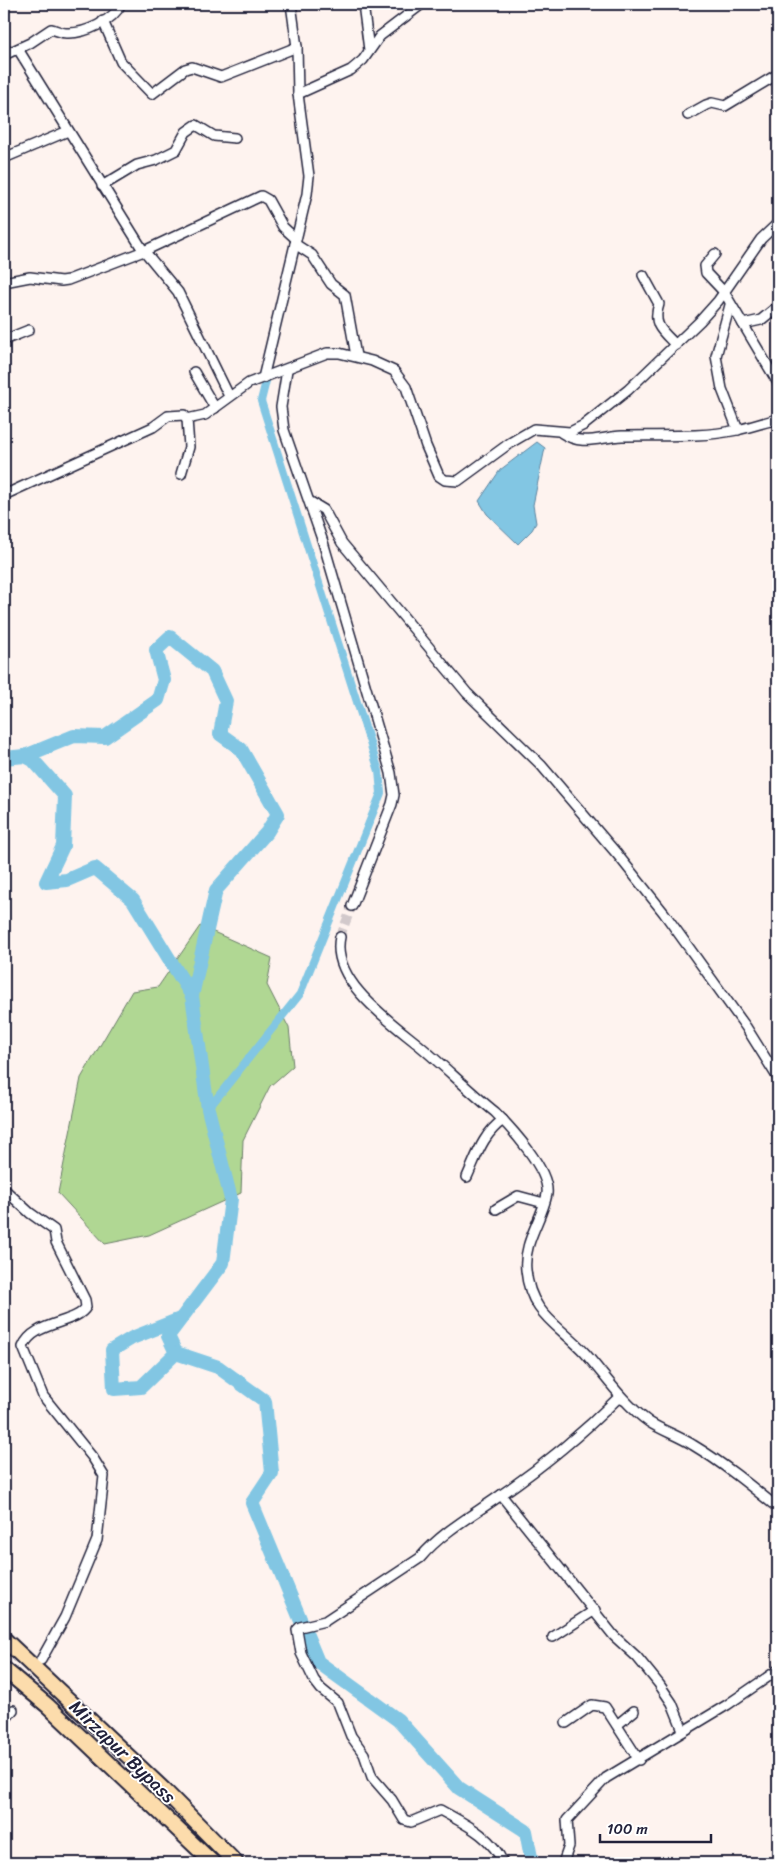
<svg xmlns="http://www.w3.org/2000/svg" width="782" height="1867" font-family="Sriracha,sans-serif">
<rect width="100%" height="100%" fill="#fef3ef"/>
<filter id="ink" filterUnits="userSpaceOnUse"><feTurbulence type="fractalNoise" baseFrequency=".02" numOctaves="2"/><feDisplacementMap in="SourceGraphic" scale="10" xChannelSelector="R" yChannelSelector="G"/><feConvolveMatrix kernelMatrix="1 2 1 2 8 2 1 2 1" color-interpolation-filters="sRGB"/></filter>
<g filter="url(#ink)">
<!-- green -->
<polygon fill="#b0d793" stroke="#697c67" points="200,926 272,958 267,985 289,1028 293,1066 270,1086 243,1140 241,1193 149,1235 105,1244 58,1193 81,1078 132,991 158,987"/>
<!-- water -->
<polygon fill="#82c6e3" stroke="#5c84a0" points="537,442 545,448 533,505 536,523 532,530 518,544 487,514 479,501 500,470"/>
<g fill="none" stroke-linecap="round" stroke-linejoin="round">
<!-- canal -->
<polyline stroke="#82c6e3" stroke-width="8" points="208,1109 300,994 381,793 379,771 261,401 268,373"/>
<!-- river -->
<g stroke="#82c6e3" stroke-width="14">
<polyline points="25,756 74,736 105,737 158,700 164,680 156,650 170,637 212,671 226,701 220,734 241,749 278,814 267,832 216,890 192,996"/>
<polyline points="4,758 25,756 33,760 65,796 63,846 46,882 67,880 95,868 133,900 192,996 208,1109 231,1199 223,1263 168,1336 176,1353 218,1367 265,1401 272,1473 252,1503 318,1662 398,1720 459,1788 526,1831 532,1863"/>
<polyline points="176,1353 141,1387 114,1389 112,1350 132,1338 180,1319"/>
</g>
<!-- minor-tunnel -->
<polyline stroke="#d2c9cb" stroke-width="9" stroke-dasharray="9 4.5" stroke-linecap="butt" points="340,937 352,906"/>
<!-- minor casing -->
<g stroke="#22223b" stroke-width="12">
<g id="minor">
<polyline points="363,4 369,50"/>
<polyline points="103,21 121,62 152,94 185,69 192,67 221,77 297,47"/>
<polyline points="18,49 141,247 178,292 229,396"/>
<path d="M4,55L30,43L51,29C56,30 61,33 66,33C85,34 113,21 121,4"/>
<polyline points="298,94 351,70 363,60 380,36 422,4"/>
<polyline points="688,115 706,105 712,103 725,106 778,74"/>
<polyline points="4,158 68,131"/>
<polyline points="102,186 137,165 156,160 176,150 186,132 196,125 214,136 235,138"/>
<polyline points="295,244 312,255 331,284 345,295 356,356"/>
<polyline points="715,254 705,266 706,273 724,292 778,383"/>
<path d="M643,275L659,304C652,325 662,331 676,345"/>
<polyline points="4,282 30,277 61,281 68,280 144,251 261,196 268,200 283,227 295,238"/>
<polyline points="730,305 716,356 722,389 738,430"/>
<polyline points="743,324 761,320 778,306"/>
<polyline points="4,340 29,330"/>
<polyline points="287,370 281,407 284,430 323,542 391,773 394,795 392,804 352,906"/>
<polyline points="194,372 215,408"/>
<polyline points="263,378 307,194 309,176 298,94 297,47 291,4"/>
<path d="M562,433C583,447 599,437 622,436C660,435 700,438 737,430C751,427 765,422 778,419"/>
<polyline points="181,474 189,447 187,419"/>
<polyline points="4,495 153,427 168,416 184,415 187,419 205,415 249,383 327,353 339,353 372,361 394,371 406,387 426,446 439,476 445,480 458,481 510,443 534,429 570,432 584,425 628,390 700,321 718,301 761,239 778,223"/>
<polyline points="309,501 324,510 342,543 467,693 541,765 617,854 664,913 746,1027 778,1078"/>
<path d="M340,937C330,981 391,1022 420,1046C445,1067 469,1091 495,1112C511,1128 550,1170 547,1194C542,1220 523,1242 526,1270C530,1314 558,1324 585,1353C606,1377 623,1403 649,1422C663,1431 679,1436 693,1445C723,1463 751,1486 778,1508"/>
<path d="M467,1177C477,1155 483,1134 503,1120"/>
<path d="M4,1189L30,1213L54,1230L56,1242L85,1300L86,1307C77,1324 33,1321 23,1347L43,1396L93,1458L104,1476L97,1540L65,1617L41,1660"/>
<polyline points="496,1209 518,1196 544,1203"/>
<polyline points="501,1495 614,1636 637,1657 659,1684 672,1703 683,1730"/>
<polyline points="553,1637 595,1610"/>
<polyline points="4,1721 13,1710"/>
<polyline points="566,1723 592,1705 605,1707 639,1760"/>
<polyline points="617,1725 634,1711"/>
<path d="M503,1863C492,1836 465,1824 440,1810L411,1822L404,1820L392,1800L372,1777L364,1754L351,1736L338,1703L321,1689L314,1680L301,1653L297,1630L300,1627L325,1621L420,1558C443,1531 473,1515 501,1495C543,1466 582,1434 618,1398L624,1400"/>
<polyline points="563,1863 569,1846 567,1820 606,1778 727,1705 778,1670"/>
</g>
</g>
<!-- trunk casing -->
<g stroke="#22223b" stroke-width="18">
<g id="trunk">
<polyline points="4,1639 163,1789 236,1863"/>
<polyline points="4,1669 48,1706 213,1863"/>
</g>
</g>
<!-- minor -->
<use href="#minor" stroke="#fff" stroke-width="9"/>
<!-- trunk -->
<use href="#trunk" stroke="#fcdcac" stroke-width="14"/>
</g>
</g>
<g text-anchor="middle" stroke-width="4" stroke-linejoin="round" paint-order="stroke">
<!-- street labels -->
<g font-size="19" fill="#22223b" stroke="#fff">
<text transform="translate(123 1751) rotate(44)" y="7">Mirzapur Bypass</text>
</g>
</g>
<!-- margin -->
<rect width="782" height="1867" fill="none" stroke="#fff" stroke-width="20"/>
<rect x="10" y="10" width="762" height="1847" fill="none" stroke="#22223b" stroke-width="2" filter="url(#ink)"/>
<!-- scale -->
<path d="M600 1834v8h111v-8" fill="none" stroke="#22223b" stroke-width="2.5"/>
<text x="607" y="1834" font-size="15" fill="#22223b" stroke="#ffffff" stroke-width="4" paint-order="stroke">100 m</text>
</svg>
